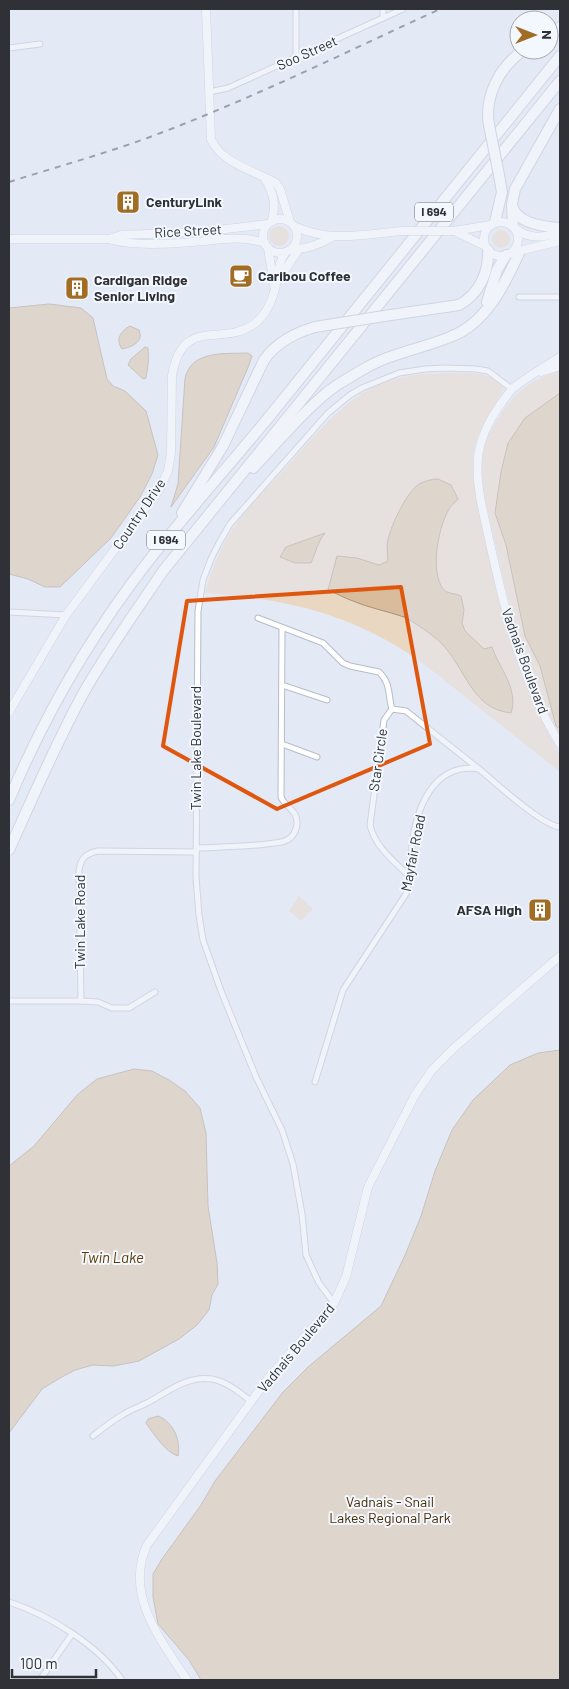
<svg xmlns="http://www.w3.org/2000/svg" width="569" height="1689" font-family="Barlow,sans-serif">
<rect width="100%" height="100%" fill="#e4e9f6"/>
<!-- green -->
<g fill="#e9d7c2">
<circle cx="279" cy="236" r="10"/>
<circle cx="501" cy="239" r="9"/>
<path d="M560,370V736C525,676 509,606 494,538C488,509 477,477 484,448C487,436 492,427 499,417C516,390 530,381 560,370Z"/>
<path d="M462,373C477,373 496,374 504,389L477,437L473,455V478L496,590L508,632L536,710L560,755V772L420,661C351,614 288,599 205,593C211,572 218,552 230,533C244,511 263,492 281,473C309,443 339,402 376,386C404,373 432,373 462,373Z"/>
<polygon points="299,896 313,909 301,921 289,911"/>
</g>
<!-- water -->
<g fill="#d8bc9c" stroke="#a5927d">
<polygon points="49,304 81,308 93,318 107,379 113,386 125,391 146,411 158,455 152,474 140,497 111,538 60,587 45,587 28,579 9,574 9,308"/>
<path d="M130,326L139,330C144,342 132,347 122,349C115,339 121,331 130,326Z"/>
<path d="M145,347L148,348C149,358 148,368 146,378L143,379L128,365L131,359Z"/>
<path d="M248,353L252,356L249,365L214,447L171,507L178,484L185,378C192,350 224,354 248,353Z"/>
<polygon points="560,393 560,729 556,726 540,666 525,636 506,545 495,513 501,472 508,443 525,418"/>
<path d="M438,479L451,485L458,499C455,503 450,506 448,511C438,529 430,571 443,589C447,594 455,593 461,596L464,610L462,623L465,631L484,649L492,647C499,668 519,689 511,713C471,709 466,668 441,643C434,636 413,621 404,617C387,611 369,608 353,601C344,598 336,593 328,590L337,556L357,558L379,565L388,561C388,556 387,551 387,546C388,530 406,493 419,484C425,481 432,479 438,479Z"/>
<path d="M325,533C317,543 316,552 311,563H295L280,557L286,547Z"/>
<polygon points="560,1050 560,1680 201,1680 189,1660 158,1624 153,1597 153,1574 162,1559 201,1505 215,1481 283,1392 308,1367 381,1306 406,1253 421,1216 435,1171 452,1130 473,1100 510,1065 538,1053"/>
<polygon points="134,1069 152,1071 169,1080 185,1091 200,1108 206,1133 208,1206 217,1263 218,1284 212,1295 209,1310 197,1325 179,1339 139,1361 114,1366 93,1365 75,1370 60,1378 42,1389 9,1433 9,1166 34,1146 78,1094 97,1079"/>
<path d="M158,1416C173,1422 181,1439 178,1456C165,1452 154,1434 146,1423L148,1419Z"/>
</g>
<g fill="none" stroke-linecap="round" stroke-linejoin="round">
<!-- street casing -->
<g stroke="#b7bcc9" stroke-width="7">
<g id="street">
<polyline points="383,9 383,18"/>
<polyline points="9,48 40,44"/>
<polyline points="296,58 296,9"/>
<polyline points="209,92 228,88 403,9"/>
<polyline points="519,297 560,297"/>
<polyline points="9,612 66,615"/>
<path d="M258,618L323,643L343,663L350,666L379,672C391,683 388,696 392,709"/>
<polyline points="282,685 327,700"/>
<polyline points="282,744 317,757"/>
<path d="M196,848C220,847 243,847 266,844C272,843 280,843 285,841C293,838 297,830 297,822C297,810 285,807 281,797L282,628"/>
<path d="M409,876C393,860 375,847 370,825L384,720L392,709L406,711L479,769"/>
<path d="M9,1001H81L79,870C81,858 85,854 98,851L196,852"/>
<polyline points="81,1001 98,1002 112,1008 129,1008 155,992"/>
<path d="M315,1082L343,990L406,894C412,877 410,856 413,837C419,801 437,763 479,769C496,783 541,825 560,827"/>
<polyline points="334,1303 319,1283 306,1255 302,1214 293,1164 282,1130 256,1077 221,991 203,940 199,915 196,877 198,611 203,580 211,559 219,543 230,524 328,413 350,395 362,388 399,373 425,369 444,368 476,369 488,371 512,389"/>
<path d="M93,1436C103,1428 113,1420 124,1414C132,1409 141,1406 149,1402C168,1391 189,1375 212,1379C228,1382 240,1393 252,1402"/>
<path d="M9,1602C49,1615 98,1645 122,1680"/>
<polyline points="40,1680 72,1634"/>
</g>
</g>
<!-- secondary casing -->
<g stroke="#b7bcc9" stroke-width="9">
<g id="secondary">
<path d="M206,9L211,139C221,163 255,171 276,183L280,189L290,222"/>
<path d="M265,179C274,194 276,204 272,221"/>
<circle cx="280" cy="236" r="17"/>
<circle cx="501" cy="239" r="17"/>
<path d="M294,226C329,243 365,234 403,231"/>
<path d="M516,229C530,240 544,237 560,233"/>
<polyline points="454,231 491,225"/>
<polyline points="458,233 485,246"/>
<path d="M9,239H109C130,246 169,244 193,242C217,240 241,235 265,243"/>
<polyline points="109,239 121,235 200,232 268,224"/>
<polyline points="268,248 274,285"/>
<path d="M291,249C304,250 320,244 332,237"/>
<polyline points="515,252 560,241"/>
<polyline points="279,279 299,249"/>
<path d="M560,357C546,366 525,378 512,389C507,395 503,401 498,408C476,440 474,464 481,502C499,585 515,671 560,744"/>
<polyline points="541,372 560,366"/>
<path d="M9,712L66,615L159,490L168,471L171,453L172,376C182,315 223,347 254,324C268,314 274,296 277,280C279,269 279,261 286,252"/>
<path d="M187,1680C161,1640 124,1595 147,1545L266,1381L334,1303L346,1277L368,1187L415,1095L432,1070L454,1048L560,956"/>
</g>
</g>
<!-- highway casing -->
<g stroke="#b7bcc9" stroke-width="12">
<g id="highway">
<polyline points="549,35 560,27"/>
<path d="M489,125C484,96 500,66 524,50"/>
<path d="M513,208C519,224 545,227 560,228"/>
<polyline points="495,222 502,192 499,175"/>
<polyline points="513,226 512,204 515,189 560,109"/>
<polyline points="487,302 497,270 506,255"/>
<path d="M384,316L459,305C479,294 489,273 488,250"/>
<path d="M253,468C276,444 298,417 324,395C335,385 349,378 362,370C390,353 421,349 450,337C486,324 505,284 520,251"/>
<path d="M182,513L223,446L264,360C277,342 294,333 315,327"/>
<path d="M9,800C45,714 93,632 150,559C190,509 233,461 273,412C369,293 464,174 560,56"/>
<path d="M9,850C33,797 56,743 84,692C108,650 136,611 163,571L560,81"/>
</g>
</g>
<!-- street -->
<use href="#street" stroke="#fff" stroke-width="5"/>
<!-- secondary -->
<use href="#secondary" stroke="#fff" stroke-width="8"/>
<!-- highway -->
<use href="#highway" stroke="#fff" stroke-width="10"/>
<!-- rail -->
<path stroke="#46484e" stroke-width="2" stroke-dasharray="6 6" stroke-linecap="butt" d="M9,182C56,167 104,154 150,137C249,100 344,53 440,9"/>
<!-- secondary-bridge casing -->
<g stroke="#b7bcc9" stroke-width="9" stroke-linecap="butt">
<polyline id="secondary-bridge" points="403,231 454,231"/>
</g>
<!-- highway-bridge casing -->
<g stroke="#b7bcc9" stroke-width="12" stroke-linecap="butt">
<g id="highway-bridge">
<polyline points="489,125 499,175"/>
<polyline points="315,327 384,316"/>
</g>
</g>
<!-- secondary-bridge -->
<use href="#secondary-bridge" stroke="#fff" stroke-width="8"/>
<!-- highway-bridge -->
<use href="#highway-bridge" stroke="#fff" stroke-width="10"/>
</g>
<!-- marked area -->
<path d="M0 0H569V1689H0ZM401,587L430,744L277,809L163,746L187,601Z" fill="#e4e9f6" fill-opacity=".55" fill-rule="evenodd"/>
<path fill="none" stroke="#df570e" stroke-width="4" stroke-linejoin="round" d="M401,587L430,744L277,809L163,746L187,601Z"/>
<!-- icons -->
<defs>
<g id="building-square" transform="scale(1.25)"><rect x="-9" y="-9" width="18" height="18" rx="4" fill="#a16c24" stroke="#f3f7fe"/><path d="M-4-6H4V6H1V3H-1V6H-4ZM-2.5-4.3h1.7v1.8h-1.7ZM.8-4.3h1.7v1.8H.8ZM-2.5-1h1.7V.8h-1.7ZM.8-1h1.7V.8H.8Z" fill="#fff"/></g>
<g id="cafe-square" transform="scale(1.25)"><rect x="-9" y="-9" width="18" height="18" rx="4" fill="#a16c24" stroke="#f3f7fe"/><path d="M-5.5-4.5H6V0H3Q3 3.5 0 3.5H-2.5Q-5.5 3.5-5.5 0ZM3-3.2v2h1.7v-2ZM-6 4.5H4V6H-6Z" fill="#fff"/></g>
</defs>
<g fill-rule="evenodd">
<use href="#building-square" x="128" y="202"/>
<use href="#cafe-square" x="241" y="276"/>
<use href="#building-square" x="77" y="288"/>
<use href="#building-square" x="540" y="910"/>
</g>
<g text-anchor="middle" stroke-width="4" stroke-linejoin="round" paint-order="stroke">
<!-- shield labels -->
<g fill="#f3f7fe" stroke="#6a6c72" stroke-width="1">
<rect x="415" y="202.5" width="38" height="19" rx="4"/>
<rect x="147" y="530.5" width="38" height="19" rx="4"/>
</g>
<g font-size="12" font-weight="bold" fill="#2f3136">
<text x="434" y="216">I 694</text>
<text x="166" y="544">I 694</text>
</g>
<!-- street labels -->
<g font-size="14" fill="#2f3136" stroke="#f3f7fe">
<text transform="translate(307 53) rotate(-24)" y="5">Soo Street</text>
<text transform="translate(188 231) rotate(-3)" y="5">Rice Street</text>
<text transform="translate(139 514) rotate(-56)" y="5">Country Drive</text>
<text transform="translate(525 661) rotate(70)" y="5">Vadnais Boulevard</text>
<text transform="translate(196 748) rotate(-90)" y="5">Twin Lake Boulevard</text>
<text transform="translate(378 760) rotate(-82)" y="5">Star Circle</text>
<text transform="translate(413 853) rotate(-79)" y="5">Mayfair Road</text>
<text transform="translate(80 922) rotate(-90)" y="5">Twin Lake Road</text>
<text transform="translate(296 1348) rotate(-50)" y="5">Vadnais Boulevard</text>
</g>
<!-- poi labels -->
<g font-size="14" font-weight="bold" fill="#2f3136" stroke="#f3f7fe" text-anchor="start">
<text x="146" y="207">CenturyLink</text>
<text x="258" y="281">Caribou Coffee</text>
<text x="94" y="285">Cardigan Ridge<tspan x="94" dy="16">Senior Living</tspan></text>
<text x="522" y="915" text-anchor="end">AFSA High</text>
</g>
<!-- park labels -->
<g font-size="14" fill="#462a00" stroke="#f3f7fe">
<text x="390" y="1507">Vadnais - Snail<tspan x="390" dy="16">Lakes Regional Park</tspan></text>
</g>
<!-- water labels -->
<g font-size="15" font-style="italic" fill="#5f3b00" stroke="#f3f7fe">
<text x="112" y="1263">Twin Lake</text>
</g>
</g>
<!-- border -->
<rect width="569" height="1689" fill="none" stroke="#2f3136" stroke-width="20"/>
<!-- north arrow -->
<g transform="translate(534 35) rotate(90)"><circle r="24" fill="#f3f7fe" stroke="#a5a8ae"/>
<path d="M0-4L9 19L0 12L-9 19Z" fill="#a16c24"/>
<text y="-8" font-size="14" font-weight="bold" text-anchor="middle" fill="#2f3136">N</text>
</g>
<!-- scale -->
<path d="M12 1669v8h84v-8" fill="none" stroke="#2f3136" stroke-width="2.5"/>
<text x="20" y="1669" font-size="15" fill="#2f3136" stroke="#f3f7fe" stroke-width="4" paint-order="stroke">100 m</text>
</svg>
